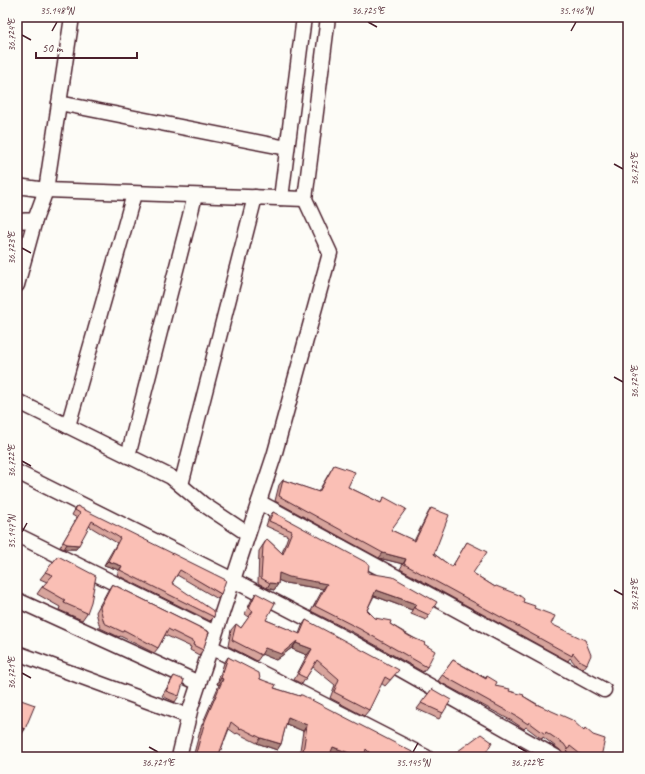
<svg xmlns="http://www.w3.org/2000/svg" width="645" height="774" font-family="Caveat,sans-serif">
<rect width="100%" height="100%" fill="#fdfcf7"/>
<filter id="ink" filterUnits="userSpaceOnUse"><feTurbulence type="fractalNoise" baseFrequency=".025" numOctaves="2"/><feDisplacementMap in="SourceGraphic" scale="8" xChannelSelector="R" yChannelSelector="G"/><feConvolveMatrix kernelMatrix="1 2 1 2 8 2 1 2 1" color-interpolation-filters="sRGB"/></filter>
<g filter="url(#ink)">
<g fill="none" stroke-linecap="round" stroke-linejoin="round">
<!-- minor casing -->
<g stroke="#4a1f2b" stroke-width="17">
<g id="minor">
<polyline points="59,103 287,148"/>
<polyline points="17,186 46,190 305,199"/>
<polyline points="281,198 304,17"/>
<polyline points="17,221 35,220 46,190 72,17"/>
<polyline points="17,285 35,220"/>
<polyline points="17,401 171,477 203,504 248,534"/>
<polyline points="68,426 134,194"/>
<polyline points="128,456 195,196"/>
<polyline points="17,472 233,580 352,642 556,757"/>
<polyline points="181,485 255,197"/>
<polyline points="259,502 604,690"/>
<polyline points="17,535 215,633"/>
<polyline points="17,600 199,683"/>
<polyline points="211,647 426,757"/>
<polyline points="17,653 188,716"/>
<polyline points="179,757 191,707 274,456 330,253 305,199 328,17"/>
</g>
</g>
<!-- minor -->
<use href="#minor" stroke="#fdfcf7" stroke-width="14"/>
</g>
<!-- wall -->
<g fill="#d7a49c" stroke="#4a1f2b">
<polygon points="334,465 348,487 381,503 384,497 391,530 414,541 428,513 431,508 434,554 452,567 467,542 473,573 495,587 534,608 551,624 587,664 583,669 576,665 570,658 568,661 400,569 403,564 379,558 275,501 279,485 283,480 318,492"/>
<polygon points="77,506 221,594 218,599 177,575 172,583 214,617 210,621 117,575 119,570 104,565 117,543 89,526 76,549 64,549 60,547 77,518 72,515"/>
<polygon points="273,512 368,573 429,615 426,620 411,614 412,610 374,596 367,610 375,618 390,624 424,644 427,667 423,672 356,634 311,611 323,589 285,583 278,580 278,584 274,590 267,588 258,583 259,551 267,539 282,553 288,536 266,526 269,517"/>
<polygon points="58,556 87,613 82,620 59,610 60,607 37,594 42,587 47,582 40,579"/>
<polygon points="112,584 209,632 203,650 199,655 190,650 191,647 165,635 158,648 154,653 120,636 119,637 100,628 96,612 108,590"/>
<polygon points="256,593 266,620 299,634 302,626 306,620 394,676 385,686 381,683 369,710 364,716 330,698 335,685 313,667 302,684 294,680 307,655 292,649 293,647 276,660 262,654 257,661 228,646 231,630 236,624 241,628 249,617 245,614 252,599"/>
<polygon points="228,657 274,688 299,696 300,695 420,757 364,757 364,756 364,757 341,757 331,753 329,757 299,757 303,731 286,724 281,744 277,750 257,743 237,733 236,734 229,729 218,757 193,757 201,727 219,685 217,684 224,663"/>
<polygon points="453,660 486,678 487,676 495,686 523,696 584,731 585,728 601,757 573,757 567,751 564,755 560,750 543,737 542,739 526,727 524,729 512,721 438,681"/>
<polygon points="174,676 179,696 175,702 162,696"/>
<polygon points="432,689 443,713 439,719 417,709"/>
<polygon points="21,700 25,729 21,735 17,733 17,706"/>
</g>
<!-- shaded-wall -->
<g fill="#af867f" stroke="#4a1f2b">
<polygon points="67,544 79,545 76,549 64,549"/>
<polygon points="383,553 406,559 403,564 379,558"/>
<polygon points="108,561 122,566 119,570 104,565"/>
<polygon points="279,573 327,584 323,589 285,583 275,579"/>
<polygon points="270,583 278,584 274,590 267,588"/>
<polygon points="376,590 416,604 412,610 372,595"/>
<polygon points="297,641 293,647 276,660 261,654 265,648"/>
<polygon points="296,643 312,649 307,655 292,649"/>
<polygon points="221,678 223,679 219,685 217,684"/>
<polygon points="288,717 307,725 303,731 284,723"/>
<polygon points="17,726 25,729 21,735 17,733"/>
<polygon points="261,738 281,744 277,750 257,743"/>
<polygon points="333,747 360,757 341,757 329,752"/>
<polygon points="476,754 484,756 483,757 474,757"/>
</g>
<!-- building -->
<g fill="#fabfb5" stroke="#4a1f2b">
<polygon points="334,465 355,472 348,487 381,503 384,497 406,509 391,530 415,541 431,508 449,515 434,554 452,567 467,542 487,552 473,573 495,587 496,586 519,595 524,599 523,602 535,606 534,608 555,616 551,624 585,640 591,655 587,664 579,660 573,653 572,656 404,564 406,559 383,553 279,496 283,480 319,492"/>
<polygon points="77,506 226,580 221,594 180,570 172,583 215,612 214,617 120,570 122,566 108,561 120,538 92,521 79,545 67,544 63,542 80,513 75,510"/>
<polygon points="273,512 369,564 368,573 393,577 437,602 429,615 414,608 416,604 376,590 367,610 375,618 391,621 390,624 409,636 425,643 424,644 435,651 427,667 360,629 315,606 327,584 289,577 279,573 278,584 270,583 261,578 263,546 267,539 283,554 292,531 269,521"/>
<polygon points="58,556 96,576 91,602 87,613 64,603 65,600 42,587 53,575 45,572"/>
<polygon points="112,584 209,632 203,650 193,645 194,642 168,629 158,648 124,630 123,632 104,623 100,607"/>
<polygon points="256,593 275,603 266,620 300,634 306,620 399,670 390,680 385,677 369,710 334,692 339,679 317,660 306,678 298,674 312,649 296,643 297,641 281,654 265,648 261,655 232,640 236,624 241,628 253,611 249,608"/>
<polygon points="228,657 259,673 260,679 276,685 274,688 300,696 300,695 302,695 420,756 420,757 374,757 366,749 364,757 360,757 333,747 329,757 314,757 303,752 307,725 288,717 281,744 261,738 241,728 240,729 231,722 218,757 195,757 205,721 223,679 221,678"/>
<polygon points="453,660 486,679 487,676 497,682 495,686 510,689 509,691 524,695 523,696 536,704 572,720 584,731 585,728 593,735 605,739 601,757 584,757 570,746 568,750 564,744 546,732 545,734 529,722 528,724 516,716 442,675"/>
<polygon points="174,676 184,680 179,696 166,691"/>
<polygon points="432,689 451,700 443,713 421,703"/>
<polygon points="21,700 35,705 25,729 17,726 17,711"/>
<polygon points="481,734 492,742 484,756 476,754 475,757 450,757"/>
</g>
</g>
<!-- ticks -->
<path fill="none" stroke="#4a1f2b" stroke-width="1.5" d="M368,22L377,27M52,31L57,22M571,31L576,22M22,35L31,40M614,164L623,169M22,248L31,253M614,377L623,382M22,461L31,466M22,532L27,523M614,590L623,595M22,673L31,678M149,747L158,752M518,747L527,752M413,752L418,743"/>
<!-- margin -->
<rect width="645" height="774" fill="none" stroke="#fdfcf7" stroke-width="44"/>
<!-- scale -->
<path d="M36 52v6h101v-6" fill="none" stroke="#4a1f2b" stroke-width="2"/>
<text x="42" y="52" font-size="12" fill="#4a1f2b" stroke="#fdfcf7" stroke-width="3" paint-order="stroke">50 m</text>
<rect x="22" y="22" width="601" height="730" fill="none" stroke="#4a1f2b" stroke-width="1.5"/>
<g font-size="10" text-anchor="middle" fill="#4a1f2b">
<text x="57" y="14">35.148°N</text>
<text x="368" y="14">36.725°E</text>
<text x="576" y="14">35.146°N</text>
<text transform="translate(11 35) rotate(-90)" y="4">36.724°E</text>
<text transform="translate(634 169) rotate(-90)" y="4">36.725°E</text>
<text transform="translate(11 248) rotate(-90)" y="4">36.723°E</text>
<text transform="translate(634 382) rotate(-90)" y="4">36.724°E</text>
<text transform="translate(11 461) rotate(-90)" y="4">36.722°E</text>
<text transform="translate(11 532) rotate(-90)" y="4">35.147°N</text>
<text transform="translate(634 595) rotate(-90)" y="4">36.723°E</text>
<text transform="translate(11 673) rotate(-90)" y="4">36.721°E</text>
<text x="158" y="766">36.721°E</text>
<text x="413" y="766">35.145°N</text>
<text x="527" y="766">36.722°E</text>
</g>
</svg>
